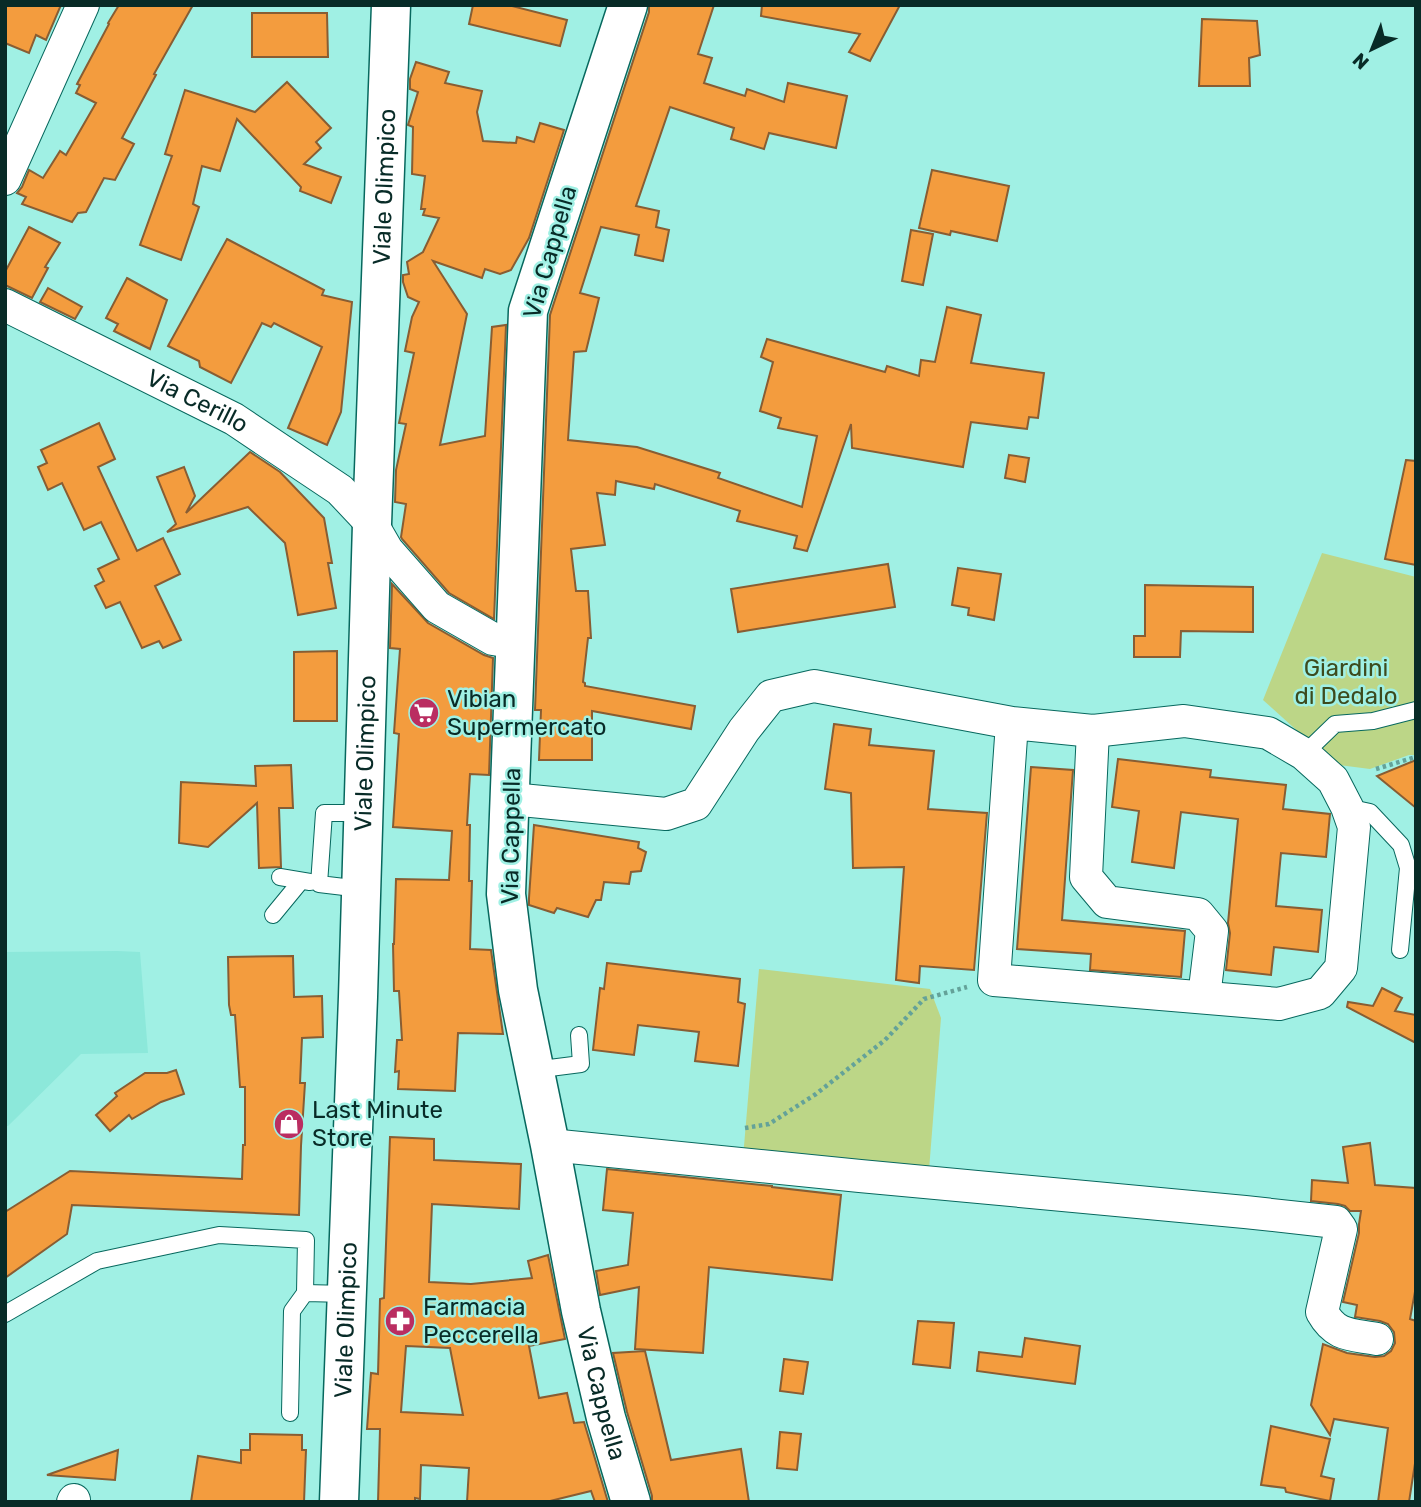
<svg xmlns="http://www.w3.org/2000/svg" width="1421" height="1507" font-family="Rubik,sans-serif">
<rect width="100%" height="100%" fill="#a0f0e4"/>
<!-- built -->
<polygon fill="#8ce8da" points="117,951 140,952 148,1053 81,1054 8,1126 5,1126 5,952"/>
<!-- green -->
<g fill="#bcd687">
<polygon points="1322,553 1416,577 1416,755 1409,755 1370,769 1339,765 1313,745 1263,700"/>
<polygon points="759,969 930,989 941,1018 928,1183 743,1158"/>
</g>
<!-- building -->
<g fill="#f39c3e" stroke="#885d33" stroke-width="2" fill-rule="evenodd">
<polygon points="5,5 61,5 46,40 36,35 29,53 5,43"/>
<polygon points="119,5 193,5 154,74 156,75 122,138 134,144 115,180 104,178 86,212 78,213 72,222 22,204 26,197 17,193 22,187 29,170 43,178 60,151 66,155 96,103 76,93 80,85 77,84 109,24 108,23"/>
<polygon points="473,5 508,5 567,20 560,46 469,24"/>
<polygon points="649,5 714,5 698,54 712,58 704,83 745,96 747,89 784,102 788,83 847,96 836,148 769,133 764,149 731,139 734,128 670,107 636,206 659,211 656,227 669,230 663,261 635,255 639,235 601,227 580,293 599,298 586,351 574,352 568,440 637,447 720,473 718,478 802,507 817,436 778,428 781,418 760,411 773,362 761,357 767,339 885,372 887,366 919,376 921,360 935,362 947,307 981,315 971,363 1044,373 1038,418 1029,417 1027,429 971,422 963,467 852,448 851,424 807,551 794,548 797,536 737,521 740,511 655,484 654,489 616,481 615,495 597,493 605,545 571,549 576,591 588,591 591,638 588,638 583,682 585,683 585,686 695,706 691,729 592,711 592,760 539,760 541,710 535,710 550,315 649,12"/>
<polygon points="762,5 900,5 870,61 849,52 860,34 761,16"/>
<polygon points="252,13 327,13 328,57 252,57"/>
<polygon points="1202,19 1257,21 1260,55 1249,58 1250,86 1199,86"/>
<polygon points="416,62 449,72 445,83 482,91 477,112 483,141 516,143 517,137 534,142 540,123 564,130 529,238 511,270 500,274 485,269 482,278 433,261 467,314 440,445 485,436 492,327 506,325 494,619 449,593 402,539 401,537 406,504 395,502 396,470 406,424 399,423 414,353 405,351 412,317 419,302 408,297 403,282 403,275 409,274 407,262 423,252 439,218 423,215 425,209 421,209 425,176 412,174 413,127 408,125 418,92 410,89 410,79"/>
<polygon points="287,82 331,128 316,142 321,148 304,164 341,177 331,203 300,191 301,187 237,119 220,171 202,166 193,204 199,207 181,260 140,245 172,156 165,154 185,90 255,112"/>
<polygon points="932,170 1009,186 997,241 951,231 950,235 919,228"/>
<polygon points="29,227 60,243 45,267 48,268 32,298 5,285 5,272"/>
<polygon points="911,230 933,234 923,285 902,281"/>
<polygon points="227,239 324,290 322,295 352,302 341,412 327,445 288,428 322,347 274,323 271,327 262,323 231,383 200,367 199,361 168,346"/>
<polygon points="127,278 167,300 150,349 114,331 118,324 106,318"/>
<polygon points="48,288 82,307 75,319 40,302"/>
<polygon points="99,423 115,459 98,467 137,551 163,538 180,574 155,586 181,640 163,648 159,641 142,648 120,602 106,608 95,586 104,581 98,569 119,559 101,522 84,530 62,483 48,490 38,467 47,463 41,450"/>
<polygon points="250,452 280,472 324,518 332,563 328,563 336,608 298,615 285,543 248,507 167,532 176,524 157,477 184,467 195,496 186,513"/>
<polygon points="1009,455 1029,458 1025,482 1005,478"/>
<polygon points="1406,460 1416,461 1416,565 1385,559"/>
<polygon points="888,564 895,607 738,632 731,589"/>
<polygon points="958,568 1001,574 994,620 968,615 969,608 952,605"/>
<polygon points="392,584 428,623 484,655 493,658 489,775 470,774 467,825 470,825 469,881 472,881 470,949 491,950 503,1034 458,1033 455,1091 398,1089 399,1071 395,1072 397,1040 402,1040 399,991 394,991 393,944 394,944 396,879 449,880 452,831 393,827 399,734 394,733 400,649 390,648"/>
<polygon points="1145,585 1253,587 1253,632 1181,631 1180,657 1134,657 1134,636 1145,636"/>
<polygon points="337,651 337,721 294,721 294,652"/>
<polygon points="834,724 871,729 869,745 934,751 928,809 987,813 974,970 920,966 919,983 896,980 904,867 853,868 851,793 825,789"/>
<polygon points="1118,759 1211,770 1210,777 1286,785 1283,809 1330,814 1326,857 1281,853 1276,906 1322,910 1318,952 1274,947 1271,975 1226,970 1230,933 1228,923 1238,819 1181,812 1174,868 1132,862 1139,811 1112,807"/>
<polygon points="1416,760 1416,808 1377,776"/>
<polygon points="291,765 293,808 279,808 281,867 259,868 257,803 208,847 179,843 181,782 256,786 255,766"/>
<polygon points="1031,767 1073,770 1062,920 1185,931 1181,977 1090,970 1091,954 1017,949"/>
<polygon points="534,825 639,842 638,848 646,852 641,871 631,872 629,884 604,882 601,900 596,900 588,917 557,908 554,913 529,905 529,898"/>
<polygon points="293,956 294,997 322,996 323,1037 302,1038 300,1083 305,1083 301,1146 299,1215 72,1205 67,1234 5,1278 5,1212 70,1171 242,1179 243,1145 245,1145 245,1087 240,1087 235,1015 231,1015 229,1005 228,957"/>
<polygon points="607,963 740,979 738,1002 745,1004 738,1066 695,1061 699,1032 638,1025 634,1055 593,1050 600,988 604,989"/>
<polygon points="1382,988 1402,998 1395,1011 1416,1015 1416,1043 1347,1007 1348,1002 1373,1006"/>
<polygon points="176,1070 184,1094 161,1102 132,1119 129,1115 110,1131 96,1115 117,1096 115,1093 145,1073 167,1073"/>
<path d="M390,1137L434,1139V1160L521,1164L519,1209L432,1204L429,1282L471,1284L532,1278L528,1261L548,1255L565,1339L529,1346L539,1398L567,1393L574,1423L584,1422L608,1502H595L591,1491L546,1502H467L469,1468L421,1465L420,1499L415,1498V1502H378L380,1429H367L371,1373L378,1374L380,1299L384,1298ZM406,1346L450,1348L463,1415L401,1412Z"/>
<polygon points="1370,1143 1375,1185 1416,1188 1416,1286 1410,1319 1416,1321 1416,1457 1409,1502 1378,1502 1388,1428 1334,1419 1330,1435 1311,1405 1323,1344 1347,1353 1375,1357 1384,1356 1391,1351 1395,1343 1394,1332 1388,1324 1380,1321 1355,1317 1357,1305 1343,1302 1359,1233 1359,1224 1361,1211 1350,1211 1345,1206 1338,1204 1311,1201 1312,1180 1348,1183 1343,1147"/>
<polygon points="607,1169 772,1186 772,1187 841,1195 832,1280 709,1267 703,1353 635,1349 639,1287 600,1295 596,1271 628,1265 633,1213 603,1210"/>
<polygon points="918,1321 954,1323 950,1368 913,1364"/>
<polygon points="1025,1338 1080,1346 1075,1384 977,1371 979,1352 1022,1357"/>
<polygon points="645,1351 671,1460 741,1449 749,1502 652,1502 652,1496 627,1412 613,1353"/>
<polygon points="784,1359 808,1362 803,1394 780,1391"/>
<polygon points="1271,1426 1330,1439 1321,1476 1334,1479 1330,1501 1286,1492 1285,1488 1261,1485"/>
<polygon points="780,1432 801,1434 797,1470 777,1468"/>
<polygon points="250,1434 302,1435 302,1450 306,1450 304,1502 191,1502 198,1456 241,1463 241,1450 250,1450"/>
<polygon points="118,1450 115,1480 47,1475"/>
</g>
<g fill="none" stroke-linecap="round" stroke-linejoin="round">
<!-- service casing -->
<g stroke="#07685e" stroke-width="18">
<g id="service">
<polyline points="1304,754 1335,724 1373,721 1416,710"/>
<polyline points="1347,807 1370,812 1401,845 1408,868 1400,950"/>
<polyline points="280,877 310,882"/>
<polyline points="361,889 319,884 324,813 363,813"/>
<polyline points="273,915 301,881"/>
<polyline points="534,1070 581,1064 579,1035"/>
<polyline points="5,1314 97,1261 219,1235 306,1240 305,1293"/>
<polyline points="290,1413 292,1311 305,1293 347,1294"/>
</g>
</g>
<!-- minor casing -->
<g stroke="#07685e" stroke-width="34">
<g id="minor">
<polyline points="5,179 83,5"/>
<path id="s1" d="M5,305L234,419L340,490L372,524L387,550L437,607L493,639L517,643"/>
<polyline points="1093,731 1086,877 1107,902 1198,914 1212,931 1204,997"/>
<polyline points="511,799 666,814 696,804 744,730 771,696 814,686 1012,723 1093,731 1184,721 1268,733 1304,754 1333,780 1347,807 1354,827 1341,968 1320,993 1279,1004 994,980 1012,723"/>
<path d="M550,1145L860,1176L1245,1212L1336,1222L1341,1229L1322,1312C1336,1337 1351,1334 1377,1339"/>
<polyline points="73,1502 74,1500"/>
</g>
</g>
<!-- tertiary casing -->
<g stroke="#07685e" stroke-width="41">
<g id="tertiary">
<path id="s2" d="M628,5L528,311L506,894L518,990L550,1145L581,1311L606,1418L631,1502"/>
<path id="s3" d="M339,1502L358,997L372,524L391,5"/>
</g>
</g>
<!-- path -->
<g stroke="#64a299" stroke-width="4.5" stroke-dasharray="3.5 3.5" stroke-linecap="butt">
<polyline points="1376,769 1416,757"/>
<polyline points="745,1128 769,1124 816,1094 885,1040 924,999 967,987"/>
</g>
<!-- service -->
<use href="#service" stroke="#fff" stroke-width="16"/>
<!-- minor -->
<use href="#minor" stroke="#fff" stroke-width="32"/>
<!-- tertiary -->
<use href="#tertiary" stroke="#fff" stroke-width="38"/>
</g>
<!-- icons -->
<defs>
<g id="supermarket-disc" transform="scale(1.575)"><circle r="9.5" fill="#ba2d61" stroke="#a0f0e4"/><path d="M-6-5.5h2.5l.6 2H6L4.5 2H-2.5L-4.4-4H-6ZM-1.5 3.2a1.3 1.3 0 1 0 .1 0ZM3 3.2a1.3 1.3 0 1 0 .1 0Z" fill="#fff"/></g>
<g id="shop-disc" transform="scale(1.575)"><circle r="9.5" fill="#ba2d61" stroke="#a0f0e4"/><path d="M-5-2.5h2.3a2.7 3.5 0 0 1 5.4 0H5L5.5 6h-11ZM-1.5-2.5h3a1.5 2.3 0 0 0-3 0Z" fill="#fff"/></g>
<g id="pharmacy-disc" transform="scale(1.575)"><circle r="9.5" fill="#ba2d61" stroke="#a0f0e4"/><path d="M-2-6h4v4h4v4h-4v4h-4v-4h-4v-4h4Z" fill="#fff"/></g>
</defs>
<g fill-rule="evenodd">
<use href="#supermarket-disc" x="424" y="713"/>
<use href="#shop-disc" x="289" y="1124"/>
<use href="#pharmacy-disc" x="400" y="1321"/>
</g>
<g text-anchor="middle" stroke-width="5" stroke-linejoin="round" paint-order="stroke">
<!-- street labels -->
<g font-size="24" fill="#082b27" stroke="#a0f0e4">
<text dy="8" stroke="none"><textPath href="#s3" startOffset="1316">Viale Olimpico</textPath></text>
<text transform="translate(550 252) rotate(-74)" y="8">Via Cappella</text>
<text dy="8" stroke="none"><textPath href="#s1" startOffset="215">Via Cerillo</textPath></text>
<text dy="8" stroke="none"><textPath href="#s3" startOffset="749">Viale Olimpico</textPath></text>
<text transform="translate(511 836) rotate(-89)" y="8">Via Cappella</text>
<text dy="8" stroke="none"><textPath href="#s3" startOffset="182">Viale Olimpico</textPath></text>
<text dy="8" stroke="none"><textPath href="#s2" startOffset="1414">Via Cappella</textPath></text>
</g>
<!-- park labels -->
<g font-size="24" fill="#3d4b1d" stroke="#a0f0e4">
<text x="1346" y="676">Giardini<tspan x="1346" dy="28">di Dedalo</tspan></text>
</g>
<!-- poi labels -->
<g font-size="24" fill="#082b27" stroke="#a0f0e4" text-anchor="start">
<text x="447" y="707">Vibian<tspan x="447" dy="28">Supermercato</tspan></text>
<text x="312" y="1118">Last Minute<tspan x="312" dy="28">Store</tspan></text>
<text x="423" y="1315">Farmacia<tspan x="423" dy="28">Peccerella</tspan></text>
</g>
</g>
<!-- border -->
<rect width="1421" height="1507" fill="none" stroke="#082b27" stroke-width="14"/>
<!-- north arrow -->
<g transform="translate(1372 49) rotate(223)" stroke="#a0f0e4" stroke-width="5" paint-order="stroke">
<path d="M0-5L12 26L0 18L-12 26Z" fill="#082b27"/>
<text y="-10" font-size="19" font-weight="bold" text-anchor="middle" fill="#082b27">N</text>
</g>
</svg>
